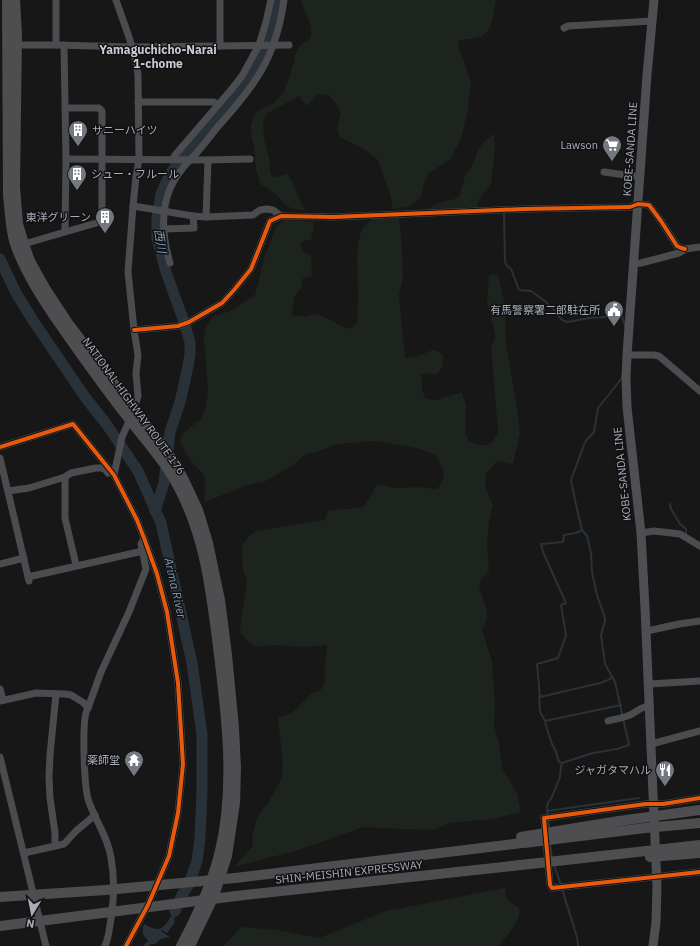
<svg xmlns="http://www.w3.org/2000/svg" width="700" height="946" font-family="'IBM Plex Sans','Noto Sans JP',sans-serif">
<rect width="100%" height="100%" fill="#171717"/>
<!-- green -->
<g fill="#1d241e">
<path d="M301,0H496C493,13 494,31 480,37C474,39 467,39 460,40L458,45L471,82L467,114L461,139L452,156L449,160L429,173L424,183L421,197L417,201L408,207L394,209L392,206L391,197L378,160L364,149L340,137L337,129L341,113L336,104L329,95L318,94L307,106L299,96L266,114L263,124L264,137L269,158L270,172L272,176L277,177L287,174L293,183L297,194L305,210L293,209L285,205L275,193L260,184L256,169L254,148L251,134V125L254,116L260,110L274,103L284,92L293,66L296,51L302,44L310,39C315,23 304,14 301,0Z"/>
<polygon points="493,134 494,136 495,149 491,184 480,197 477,207 429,209 436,204 455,199 459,197 465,176 473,164 477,152 482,144"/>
<path d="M399,218L402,246L403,279L399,295L405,358L416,357L430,351L435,350L443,355C443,363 443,371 435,375L425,373L421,375L422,389L425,399L436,400L462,392L466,406L465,432L468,440C475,444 486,449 493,441C495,439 496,435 498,432L491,346L495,339V334L487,302L489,275L498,274L505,306L506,344L516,402L520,433L513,464L497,461L486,474L485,487L493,505L489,522L487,546L489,571L481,579L479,586L487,612V619L482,630L492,661L495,706L494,725L499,744L502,768L517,793L521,812L492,819L449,823L434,830L401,829L364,827L295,851L234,867L253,846L252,836L257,818L262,810L268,803L282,778L283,763L278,718L292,713L312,693L321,690L325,681V663L327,645L305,647L273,645L254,647L241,634L240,630L247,581L243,568L242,554L243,544L249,536L256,531L325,520L328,511L364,507L376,486L381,484L395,488L419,487L434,489L438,488L441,484L444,475L443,470L437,457L434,454L417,448L375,441L337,444L316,452L307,453L293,465L266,481L247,485L205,502V476L190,460L180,443L182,434L201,419L205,410L208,392L204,337L206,327L213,316L231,311L255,295L265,256L275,230L277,226L285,220L313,221L314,226L311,240L303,241L300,245L305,253L311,255L312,276L303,278L301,288L294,298L292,315L306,317L316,314L331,320L340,326L351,329L357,323L358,295L357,259L358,243L362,228L372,219Z"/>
<path d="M505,888C506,895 506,900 513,904C515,905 517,906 518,907C525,917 504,939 498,946H224L241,927L278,930L319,938L386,911Z"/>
</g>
<!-- water -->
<path fill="#2a3239" d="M178,901L180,907L178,910L174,920L175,922L167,933L162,930L161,931L170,937L161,939L155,944H151L148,946H143L148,941C143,935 141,933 144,924C148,926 153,929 157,929C167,930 174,909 178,901Z"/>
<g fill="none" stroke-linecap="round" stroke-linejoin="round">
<!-- stream -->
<g stroke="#2a3239" stroke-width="2">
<polyline points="504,214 505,262 507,266 511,269 519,290 531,291 546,302 554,310 561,319 564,321 568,322 589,318 622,316 625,326"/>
<polyline points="670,504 671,509 680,524 686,529 686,535 687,536"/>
<polyline points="540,697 600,683 606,681 613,677"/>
<polyline points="545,721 621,705"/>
<polyline points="562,763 559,762 556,752 552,744 544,719 540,712 539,697 540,697 537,664 558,658 566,635 561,605 566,603 543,552 541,544 563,542 564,535 576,533 582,530"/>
<polyline points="547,811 639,798"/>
<polyline points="549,829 547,806 548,803 552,797 560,777 561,767 562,763 593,753 617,749 629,745 615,682 605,664 601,635 605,621 605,618 597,595 592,572 591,553 587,536 582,530 575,500 571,480 585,442 594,432 598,408 622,378 622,376"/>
<polyline points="550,843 552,858"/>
<polyline points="554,865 561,885"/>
<polyline points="562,889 577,937 578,946"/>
</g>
<!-- river -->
<g stroke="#2a3239" stroke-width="11">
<polyline points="0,259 16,293 34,322 85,397 107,425 138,471 161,523 192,663 202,735 202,792 200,838 197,861 189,884 182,895 175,911"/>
<polyline points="155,511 164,483 170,432 180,402 185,380 188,366 190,354 190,342 183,319 166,272 157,238 157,218 161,194 169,176 177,164 216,119 226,106 243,88 262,54 270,36 280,0"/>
</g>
<!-- minor -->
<g stroke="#4b4c50" stroke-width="7">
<polyline points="564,28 568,26 652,21"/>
<polyline points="13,45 56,45 132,47 289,45"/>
<polyline points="56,45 56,0"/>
<polyline points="220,46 220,0"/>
<polyline points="138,102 214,102 218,105"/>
<polyline points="66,159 208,160 250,159"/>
<polyline points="173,159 175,155 231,90 242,76 259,45 266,22 271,0"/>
<polyline points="604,172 640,177"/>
<polyline points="133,206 193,216 206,217 253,215 260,210 267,209 273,210 281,216"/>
<polyline points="206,217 208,160"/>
<polyline points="164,229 194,228 193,216"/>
<polyline points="65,232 100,222 102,218 102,111 99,108 65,108"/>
<polyline points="24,244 65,232 66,159 64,45"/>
<path d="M170,263C163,239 160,213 170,189C175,177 182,168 191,159C200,150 208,139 216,129C229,114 243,99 254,82C271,58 280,29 284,0"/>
<polyline points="633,264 641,263 679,253 685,249 700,247"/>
<polyline points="134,330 178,326 189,322 222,303 234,290 251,269 270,221 281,216 334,217 524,209 630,207 638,204 649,205 661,221 677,246 681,248 685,249"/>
<polyline points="627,355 654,355 659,356 700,391"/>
<polyline points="0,447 73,424 114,475 137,520 144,538 157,574 167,612 178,683 183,764 178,813 169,856 148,905 126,946"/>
<polyline points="0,458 29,581"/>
<path d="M114,475L122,437L134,410L138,396L136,373L138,355L134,330L128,272L133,206L136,177L139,159L138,75C135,49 124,24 116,0"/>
<polyline points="65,477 65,518 76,565"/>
<polyline points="8,491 29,488 65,477 71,473 96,468 102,468 106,470 108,473"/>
<polyline points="641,533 654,531 680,534 700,546"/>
<polyline points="0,564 24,558"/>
<polyline points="28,577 143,551"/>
<polyline points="647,631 679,624 700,621"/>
<polyline points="649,684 700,681"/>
<polyline points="0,689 3,700"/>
<polyline points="0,701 36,693 65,694 71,695 84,703 88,708"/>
<path d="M608,721C615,719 623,718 630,715C637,712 641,706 650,706"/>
<polyline points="651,744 700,731"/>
<polyline points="0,757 46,946"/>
<polyline points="700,798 663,804 646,804 616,808 544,818 550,885 552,888 700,872"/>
<polyline points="55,846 55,833 50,798 49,777 50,755 56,694"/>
<polyline points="24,853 64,844 76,831 95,815"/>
<path d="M105,946C109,937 109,929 111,919C114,899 115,879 111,858C108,837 96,822 89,802C84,789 81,717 88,708L101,672L129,612L146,569L141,544L144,538"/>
</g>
<!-- major -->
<polyline stroke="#4d4f52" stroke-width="9" points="653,946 656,922 657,886 645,608 641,533 627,407 626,378 627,355 647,75 654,0"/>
<!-- highway -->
<g stroke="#4e4e51" stroke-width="10">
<path d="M7,0L8,195C10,211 10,229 15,244C26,275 45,303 63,329C85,360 106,390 129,419C142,436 157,453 169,471C205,527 211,591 219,655C227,720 235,787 220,851C212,885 197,916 181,946"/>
<polyline points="15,0 17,34 15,187 18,224 24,244 30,261 45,288 68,323 134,410 160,442 174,462 184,480 198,510 208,543 220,600 227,655 234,728 236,768 235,803 227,856 214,896 190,946"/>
<polyline points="235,878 522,843"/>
<polyline points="236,896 539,863"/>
</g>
<!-- highway-bridge -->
<g stroke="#4e4e51" stroke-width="10">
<polyline points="521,837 619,821 700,810"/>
<polyline points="524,843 645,828 700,823"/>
<polyline points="650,857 700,853"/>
<polyline points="539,863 700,845"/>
<polyline points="0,897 106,890 235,878"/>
<polyline points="0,926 236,896"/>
</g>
<!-- cycleway casing -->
<g stroke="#111113" stroke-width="6">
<g id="cycleway">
<polyline points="134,330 178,326 189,322 222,303 234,290 251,269 270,221 281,216 334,217 524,209 630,207 638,204 649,205 661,221 677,246 681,248 685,249"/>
<polyline points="0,447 73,424 114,475 137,520 144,538 157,574 167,612 178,683 183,764 178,813 169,856 148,905 126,946"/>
<polyline points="700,798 663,804 646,804 616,808 544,818 550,885 552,888 700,872"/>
</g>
</g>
<!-- cycleway -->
<use href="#cycleway" stroke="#e8590c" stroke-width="4"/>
</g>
<!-- icons -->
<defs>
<g id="building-pin" transform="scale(1)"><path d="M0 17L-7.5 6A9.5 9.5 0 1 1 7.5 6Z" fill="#757880" stroke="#111113"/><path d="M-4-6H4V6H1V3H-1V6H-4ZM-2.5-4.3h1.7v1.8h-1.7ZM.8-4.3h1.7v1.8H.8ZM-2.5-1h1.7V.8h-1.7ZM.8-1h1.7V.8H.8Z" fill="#fff"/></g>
<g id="supermarket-pin" transform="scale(1)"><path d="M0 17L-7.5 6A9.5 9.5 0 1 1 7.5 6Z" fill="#757880" stroke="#111113"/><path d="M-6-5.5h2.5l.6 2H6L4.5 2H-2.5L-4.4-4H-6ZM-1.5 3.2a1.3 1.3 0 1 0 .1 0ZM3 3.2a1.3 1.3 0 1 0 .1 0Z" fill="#fff"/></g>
<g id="civic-pin" transform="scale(1)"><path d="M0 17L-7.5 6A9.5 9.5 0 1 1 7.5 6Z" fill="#757880" stroke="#111113"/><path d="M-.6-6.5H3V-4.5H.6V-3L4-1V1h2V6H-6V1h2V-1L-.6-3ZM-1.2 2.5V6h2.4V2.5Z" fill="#fff"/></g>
<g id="temple-pin" transform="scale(1)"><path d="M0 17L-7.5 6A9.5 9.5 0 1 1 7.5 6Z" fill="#757880" stroke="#111113"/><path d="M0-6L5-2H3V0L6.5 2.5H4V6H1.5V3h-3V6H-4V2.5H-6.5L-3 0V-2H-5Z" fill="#fff"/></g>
<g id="restaurant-pin" transform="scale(1)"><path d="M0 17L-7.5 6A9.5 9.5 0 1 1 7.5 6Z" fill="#757880" stroke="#111113"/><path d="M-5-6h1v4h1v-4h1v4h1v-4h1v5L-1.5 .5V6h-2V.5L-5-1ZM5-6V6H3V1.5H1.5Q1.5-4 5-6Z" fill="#fff"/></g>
</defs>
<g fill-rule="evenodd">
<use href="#building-pin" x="78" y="130"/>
<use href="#supermarket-pin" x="612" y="145"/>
<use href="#building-pin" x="77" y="174"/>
<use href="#building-pin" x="105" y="217"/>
<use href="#civic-pin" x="614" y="310"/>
<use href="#temple-pin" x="134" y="760"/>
<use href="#restaurant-pin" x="665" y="770"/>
</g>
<g text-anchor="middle" stroke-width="3" stroke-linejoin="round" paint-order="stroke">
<!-- poi labels -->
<g font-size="11" fill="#a8adb8" stroke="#111113" text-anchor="end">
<text x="92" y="134" text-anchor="start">サニーハイツ</text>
<text x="598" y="149">Lawson</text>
<text x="91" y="178" text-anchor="start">シュー・フルール</text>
<text x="91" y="221">東洋グリーン</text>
<text x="600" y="314">有馬警察署二郎駐在所</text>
<text x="120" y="764">薬師堂</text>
<text x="651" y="774">ジャガタマハル</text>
</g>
<!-- street labels -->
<g font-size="11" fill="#a8adb8" stroke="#111113">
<text transform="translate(630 149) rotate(-86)" y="4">KOBE-SANDA LINE</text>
<text transform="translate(134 406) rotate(54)" y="4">NATIONAL HIGHWAY ROUTE 176</text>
<text transform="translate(622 474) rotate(-96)" y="4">KOBE-SANDA LINE</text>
<text transform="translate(349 872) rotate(-6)" y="4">SHIN-MEISHIN EXPRESSWAY</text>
</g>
<!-- neighbourhood labels -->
<g font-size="12" font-weight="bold" fill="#c9ccd4" stroke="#111113">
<text x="158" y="54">Yamaguchicho-Narai<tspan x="158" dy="14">1-chome</tspan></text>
</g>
<!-- water labels -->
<g font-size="12" font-style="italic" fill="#7f9bb3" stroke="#111113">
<text transform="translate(160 241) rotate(81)" y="4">西川</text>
<text transform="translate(175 588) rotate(77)" y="4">Arima River</text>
</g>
</g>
<!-- north arrow -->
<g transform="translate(32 914) rotate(190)" stroke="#111113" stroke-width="3" paint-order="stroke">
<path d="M0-3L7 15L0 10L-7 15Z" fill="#a8adb8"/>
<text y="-6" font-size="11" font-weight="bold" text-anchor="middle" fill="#a8adb8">N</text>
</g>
</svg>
